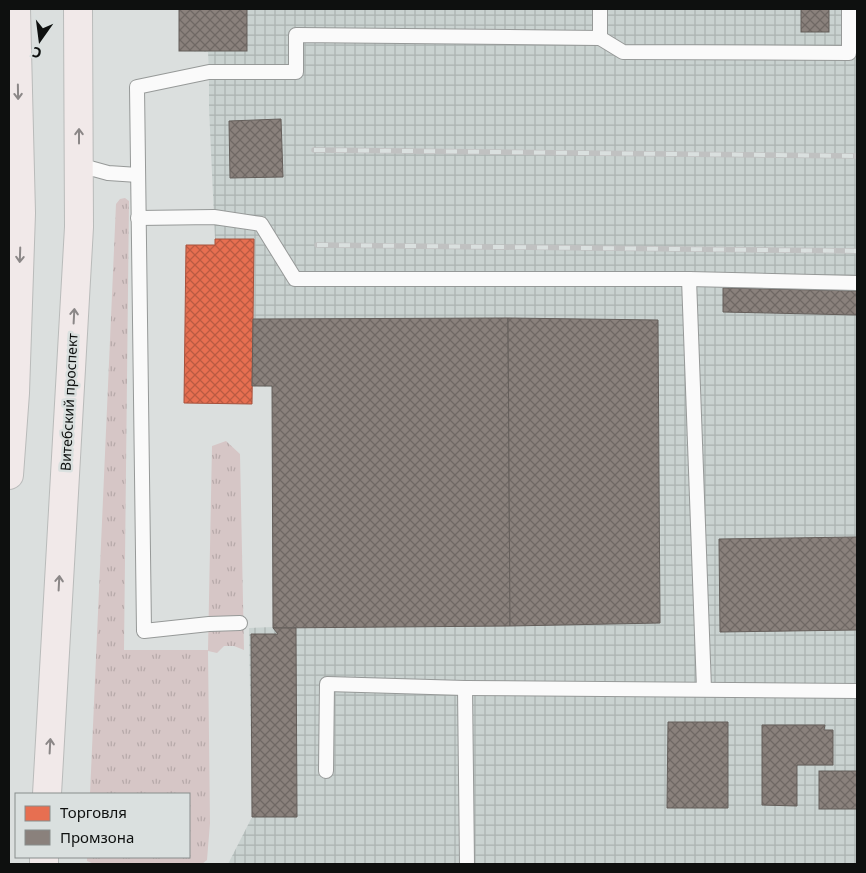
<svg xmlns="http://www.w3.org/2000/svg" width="866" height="873" font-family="'Noto Sans',sans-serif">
<defs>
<pattern id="industrial-grid" width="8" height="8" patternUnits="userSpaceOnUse" patternTransform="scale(1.25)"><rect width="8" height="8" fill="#c9d2d0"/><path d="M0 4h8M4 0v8" fill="none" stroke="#abb3b1"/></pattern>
<pattern id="grass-tufts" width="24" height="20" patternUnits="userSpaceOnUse" patternTransform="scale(1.25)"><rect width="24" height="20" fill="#d6c6c6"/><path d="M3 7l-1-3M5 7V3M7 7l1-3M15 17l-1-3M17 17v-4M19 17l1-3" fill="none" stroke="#b6a9a9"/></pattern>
<pattern id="shops-cross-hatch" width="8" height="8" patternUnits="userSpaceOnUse" patternTransform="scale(1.25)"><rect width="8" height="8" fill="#e76f51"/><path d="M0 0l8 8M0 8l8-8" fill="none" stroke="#ba5a42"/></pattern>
<pattern id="industry-cross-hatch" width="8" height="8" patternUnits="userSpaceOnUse" patternTransform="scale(1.25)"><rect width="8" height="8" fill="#8a817c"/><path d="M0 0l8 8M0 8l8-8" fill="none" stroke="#6f6864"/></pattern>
</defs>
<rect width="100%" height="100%" fill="#dbdfde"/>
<!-- industrial -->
<polygon fill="url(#industrial-grid)" points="179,9 857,9 857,864 228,864 252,817 249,628 273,627 272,387 252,386 252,404 184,403 187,261 186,245 215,245 215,239 209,108 209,72 208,52 179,51"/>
<!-- grass -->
<polygon fill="url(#grass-tufts)" points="125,198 129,201 124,650 208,650 212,446 226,441 240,454 244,650 234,646 224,646 217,653 208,651 210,823 207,860 202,864 94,864 87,861 87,857 189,857 189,794 90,794 116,204 120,199"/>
<!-- shops -->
<polygon fill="url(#shops-cross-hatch)" stroke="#a6523d" points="215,239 254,239 252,404 184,403 186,245 215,245"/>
<!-- industry -->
<g fill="url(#industry-cross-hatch)" stroke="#655f5b">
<rect x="179" y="9" width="68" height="42"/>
<rect x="801" y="9" width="28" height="23"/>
<polygon points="281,119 283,177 230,178 229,121"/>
<polygon points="723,288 857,291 857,315 723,312"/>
<polygon points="508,318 510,626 273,628 272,386 252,386 253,319"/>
<polygon points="508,318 658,320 660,623 510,626"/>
<polygon points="857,537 857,630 720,632 719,539"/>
<polygon points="273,628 296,628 297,817 252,817 251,634 278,634"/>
<polygon points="668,722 728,722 728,808 667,808"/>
<polygon points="762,725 825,725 824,730 833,730 833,765 797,765 797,806 762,805"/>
<rect x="819" y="771" width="38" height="38"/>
</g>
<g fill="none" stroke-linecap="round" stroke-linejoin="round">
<!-- lane casing -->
<g stroke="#969998" stroke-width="16">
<g id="lane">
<polyline points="600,38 623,52 849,53 849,9"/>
<polyline points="79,165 108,173 138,175"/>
<polyline points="138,218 214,217 261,224 295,279 689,279 857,283"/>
<polyline points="689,279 704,689"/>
<polyline points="240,623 209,624 144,631 137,87 209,72 296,72 296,35 600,38 600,9"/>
<polyline points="465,688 467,864"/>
<polyline points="326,771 327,684 465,688 857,691"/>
</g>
</g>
<!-- primary casing -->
<g stroke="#b9bbba" stroke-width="30">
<g id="primary">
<polyline points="9,475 15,393 21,213 16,9"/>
<polyline points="47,794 79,227 78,9"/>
<polyline points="44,864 44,857"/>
</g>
</g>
<!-- lane -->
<use href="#lane" stroke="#fafafa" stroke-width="14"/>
<!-- primary -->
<use href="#primary" stroke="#f1e9e9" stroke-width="28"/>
<!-- rail casing -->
<g stroke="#c0c1c1" stroke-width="5.5">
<g id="rail">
<polyline points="314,150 857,156"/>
<polyline points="317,245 857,251"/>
</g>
</g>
<!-- rail -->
<use href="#rail" stroke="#dae0df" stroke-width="4" stroke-dasharray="11" stroke-linecap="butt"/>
</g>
<!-- one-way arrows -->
<defs><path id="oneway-shaft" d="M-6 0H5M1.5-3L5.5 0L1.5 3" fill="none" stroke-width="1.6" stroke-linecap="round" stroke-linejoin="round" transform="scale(1.25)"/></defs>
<g stroke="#8b8787">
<use href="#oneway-shaft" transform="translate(18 92) rotate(89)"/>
<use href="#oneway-shaft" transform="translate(79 136) rotate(-90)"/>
<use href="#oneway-shaft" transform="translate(20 255) rotate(92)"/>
<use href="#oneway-shaft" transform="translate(74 316) rotate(-87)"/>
<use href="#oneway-shaft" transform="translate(59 583) rotate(-87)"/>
<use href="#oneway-shaft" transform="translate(50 746) rotate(-87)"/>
</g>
<g text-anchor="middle" stroke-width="5" stroke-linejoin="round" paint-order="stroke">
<!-- street labels -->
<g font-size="14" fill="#0e100f" stroke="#dae0df">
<text transform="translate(69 402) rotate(-87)" y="5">Витебский проспект</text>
</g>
</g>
<!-- border -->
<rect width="866" height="873" fill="none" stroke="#0e100f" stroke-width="20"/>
<!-- legend -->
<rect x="15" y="793" width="175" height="65" fill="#dae0df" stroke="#888d8c"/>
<rect x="25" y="806" width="25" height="15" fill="#e76f51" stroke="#888d8c"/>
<text x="60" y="818" font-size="15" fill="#0e100f">Торговля</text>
<rect x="25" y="830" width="25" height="15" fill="#8a817c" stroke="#888d8c"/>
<text x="60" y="843" font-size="15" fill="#0e100f">Промзона</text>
<!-- north arrow -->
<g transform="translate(40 40) rotate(194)" stroke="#dae0df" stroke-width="4" paint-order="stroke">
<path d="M0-4L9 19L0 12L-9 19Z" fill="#0e100f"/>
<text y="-8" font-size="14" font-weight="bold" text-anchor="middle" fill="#0e100f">С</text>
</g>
</svg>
